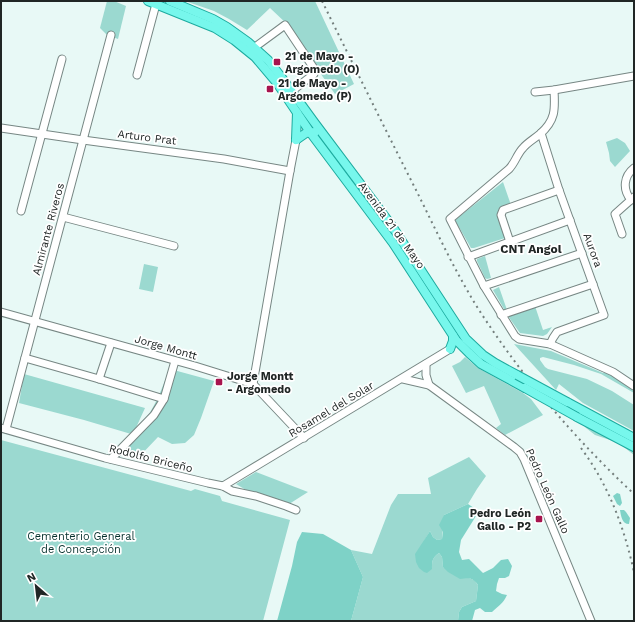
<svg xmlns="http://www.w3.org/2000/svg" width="635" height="622" font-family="'Work Sans',sans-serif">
<rect width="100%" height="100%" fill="#e8f9f6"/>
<!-- green -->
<g fill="#9bd9d0">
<polygon points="107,1 114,1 126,6 118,39 107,35 100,28"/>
<polygon points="185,1 315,1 354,84 335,94 318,70 288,25 270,8 247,30 229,19 214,11"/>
<polygon points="617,138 625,143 630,151 615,167 610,161 609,153 606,142"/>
<polygon points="503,182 511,205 498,210 506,236 505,238 474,248 471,248 455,220"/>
<polygon points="485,256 491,278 487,279 485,278 477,261 477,259"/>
<polygon points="144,264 158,267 153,292 139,289"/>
<polygon points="499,287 507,310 504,309 493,290"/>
<polygon points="535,306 543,330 552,327 547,334 543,336 520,333 508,316"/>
<polygon points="514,344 551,351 603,373 609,371 611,375 634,391 634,393 601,374 574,365 543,357 540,358 540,360 545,367 548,369 587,379 612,391 634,405 634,431 583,403 559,384 556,390"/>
<polygon points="465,357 478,368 523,393 531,399 543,415 505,435 496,428 501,424 484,386 466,393 452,366 460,362"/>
<path d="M170,369L214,381L201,418L194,435L185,443L172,444L158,437L137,459L125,454L116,448L131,434L84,420L19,403L24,374L145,408L135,430C153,416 161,389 170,369Z"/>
<polygon points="581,422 634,450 634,455 625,448 616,442 595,435 586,428"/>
<polygon points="1,440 191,491 195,489 220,496 222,501 290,520 263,621 1,621"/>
<path d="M469,457L486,476L477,489L468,504L444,515L442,539L437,540L433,537L430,531L424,541L432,569C432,561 432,558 439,553L442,557L443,567L474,580L478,585L476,601L462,607L459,612L458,621H351L363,577L351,550L372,554L391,505L398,494H431L428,478Z"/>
<polygon points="256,472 308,492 286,506 256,496 236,484"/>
</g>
<!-- forest -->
<g fill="#7ed2c7">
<polygon points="617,493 620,494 622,503 620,506 617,504 613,496"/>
<path d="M468,504L474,508L476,516L461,540L459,552L462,560L469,559L483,573L493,568L501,560L508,559L512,566L509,576L505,578H499L497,584L496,591L502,594L507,595C503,604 499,605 492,612H485L480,608L475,610L472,621H458L459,612L462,607L476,601L478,585C472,577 469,578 460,579L448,572L443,567L442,557L439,553C432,558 432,561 432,569L427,573L424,572L419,568L416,562L415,554L430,531L433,537L437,540L442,539L443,532L439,525L444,515Z"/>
<path d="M620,510H624L626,512L630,518L629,524C622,524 621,516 620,510Z"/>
<polygon points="302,532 323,534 351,550 363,577 351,621 277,621 292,566 297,542"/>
</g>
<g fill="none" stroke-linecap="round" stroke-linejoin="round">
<!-- minor casing -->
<g stroke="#778784" stroke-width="9">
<g id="minor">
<polyline points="255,47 285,25 315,70 314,74 292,91"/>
<polyline points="137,75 156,4"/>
<path d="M554,90C555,109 556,120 540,134C534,139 527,143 523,148C517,154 515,163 509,169L450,219L484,286L515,336L519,339L550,344L613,372L634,386"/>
<polyline points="535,92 554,90 634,76"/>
<polyline points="1,128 83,140 224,159 290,171"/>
<polyline points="541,133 559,190 604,315 557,332 553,338 550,344"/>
<path d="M631,200C622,189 624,176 634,168"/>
<polyline points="21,211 62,59"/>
<polyline points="63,217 174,246"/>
<polyline points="622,234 615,214 634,197"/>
<polyline points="510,242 501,215 503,210 559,190"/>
<polyline points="468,257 570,220"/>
<polyline points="484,286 582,253"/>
<polyline points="1,312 195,366 253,384 304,438"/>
<polyline points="501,315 593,284"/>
<polyline points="25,358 99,379 164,399"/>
<polyline points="426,364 426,375 429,385"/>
<polyline points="99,379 111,343"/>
<polyline points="403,379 429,385 514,447 520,452 524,459 591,621"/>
<polyline points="253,384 290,171 296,140"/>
<polyline points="1,428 105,458 208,483 223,486 232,491 256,496 286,506 296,510"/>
<polyline points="6,429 111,35"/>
<polyline points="111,459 154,415 164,399 175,361"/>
<polyline points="223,486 450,349"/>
</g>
</g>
<!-- major casing -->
<g stroke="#1dab9f" stroke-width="10">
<g id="major">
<polyline points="148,1 215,28 234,40 255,57 277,83 310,132 393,243 456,340 469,353 481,364 525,388"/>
<polyline points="170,1 213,19 227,27 248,42 268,60 282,78 314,122 392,226 466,339 483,355 495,363 517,375"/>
<polyline points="296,140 306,133 315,132"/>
<polyline points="296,140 297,113"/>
<polyline points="450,349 453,341 453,336"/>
<polyline points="567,402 634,438"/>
<polyline points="577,417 634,447"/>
</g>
</g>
<!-- minor -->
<use href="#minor" stroke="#fff" stroke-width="7"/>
<!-- major -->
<use href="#major" stroke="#77f7ec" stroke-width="8"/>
<!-- rail -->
<g stroke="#747f7d" stroke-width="2" stroke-dasharray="2 4" stroke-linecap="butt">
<path d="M322,1C353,64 384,127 416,190C436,230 455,272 479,310C523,378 575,439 634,494"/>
<path d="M581,448C609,486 624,527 634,572"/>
</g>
<!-- major-bridge casing -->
<g stroke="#1dab9f" stroke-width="10" stroke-linecap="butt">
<g id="major-bridge">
<polyline points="517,375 567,402"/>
<polyline points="525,388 577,417"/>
</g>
</g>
<!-- major-bridge -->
<use href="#major-bridge" stroke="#77f7ec" stroke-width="8"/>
</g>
<!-- markers -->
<g fill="#a7144e" stroke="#fff" stroke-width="1.5">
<rect x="273" y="58" width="8" height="8" rx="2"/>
<rect x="266" y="85" width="8" height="8" rx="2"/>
<rect x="215" y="378" width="8" height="8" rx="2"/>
<rect x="535" y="515" width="8" height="8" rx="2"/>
</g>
<g text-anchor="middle" stroke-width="3.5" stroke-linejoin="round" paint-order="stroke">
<!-- poi labels -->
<g font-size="11" font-weight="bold" fill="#202625" stroke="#fff" text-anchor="start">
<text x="285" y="60">21 de Mayo -<tspan x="285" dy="13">Argomedo (O)</tspan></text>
<text x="278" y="87">21 de Mayo -<tspan x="278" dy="13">Argomedo (P)</tspan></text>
<text x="227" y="380">Jorge Montt<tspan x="227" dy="13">- Argomedo</tspan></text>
<text x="531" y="517" text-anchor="end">Pedro León<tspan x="531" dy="13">Gallo - P2</tspan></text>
</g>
<!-- street labels -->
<g font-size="11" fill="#202625" stroke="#fff">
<text transform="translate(147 137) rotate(7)" y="4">Arturo Prat</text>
<text transform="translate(392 225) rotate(54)" y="4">Avenida 21 de Mayo</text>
<text transform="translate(48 229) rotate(-75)" y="4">Almirante Riveros</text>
<text transform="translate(593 250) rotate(70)" y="4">Aurora</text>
<text transform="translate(166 347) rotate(16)" y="4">Jorge Montt</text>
<text transform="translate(331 409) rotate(-31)" y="4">Rosamel del Solar</text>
<text transform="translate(151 458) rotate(14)" y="4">Rodolfo Briceño</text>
<text transform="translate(548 491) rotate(66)" y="4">Pedro León Gallo</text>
</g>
<!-- park labels -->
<g font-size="11" fill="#06312d" stroke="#fff">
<text x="81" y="540">Cementerio General<tspan x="81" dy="13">de Concepción</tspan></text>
</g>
<!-- neighbourhood labels -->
<g font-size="12" font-weight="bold" fill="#202625" stroke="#fff">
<text x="531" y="253">CNT Angol</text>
</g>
</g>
<!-- border -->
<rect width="635" height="622" fill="none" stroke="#202625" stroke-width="4"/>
<!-- north arrow -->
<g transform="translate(36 586) rotate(332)" stroke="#ffffff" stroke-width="3" paint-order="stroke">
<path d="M0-3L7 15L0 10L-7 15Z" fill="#202625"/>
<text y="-6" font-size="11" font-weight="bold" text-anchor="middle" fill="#202625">N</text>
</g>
</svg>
